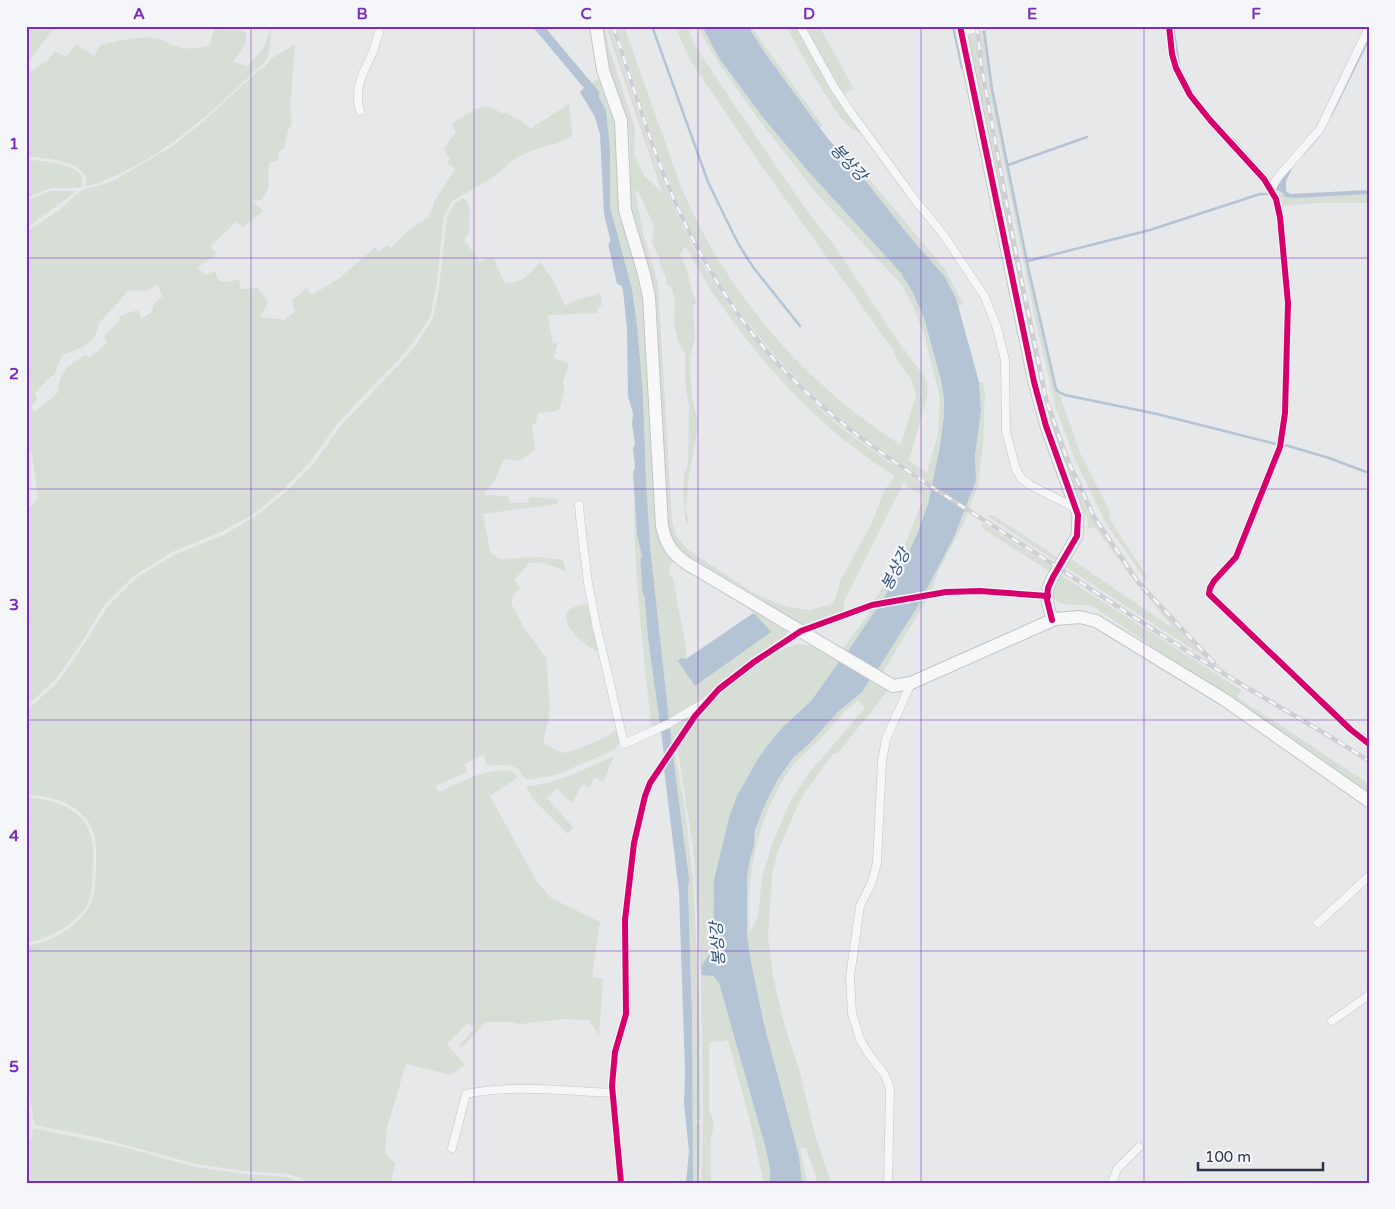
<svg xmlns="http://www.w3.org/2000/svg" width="1395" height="1209" font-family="'Varela Round','Noto Sans KR',sans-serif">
<rect width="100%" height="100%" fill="#e6e8ea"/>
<!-- green -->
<g fill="#d6ded6" fill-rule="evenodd">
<path d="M26,26H60C45,34 38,52 26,64Z"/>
<path d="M272,26C268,44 274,58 257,69C207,117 152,168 84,187L86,184C86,183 86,178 85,176C80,161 40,156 26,157V74L48,60L55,51L66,57L76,44L94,56L100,45C118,41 138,36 155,38C163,39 170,45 178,47C188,50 199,48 209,46L214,29H240L246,32V43L233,62L247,66L263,49Z"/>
<path d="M601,26H605L609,48L635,128L634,155L645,177L662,192L606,26H610C631,90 650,154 678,216C711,289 760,353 818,407C839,427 863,444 887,461C899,469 913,477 924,487L926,479C902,467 881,449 860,434C784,378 724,301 684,215C656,155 638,89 616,26H624C637,62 649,98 662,133C671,159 680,186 692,211C738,307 811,388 901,445L916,395L912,381L897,359L893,350L761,165L690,60L675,26H687L696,47L733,103L805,208L837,249L895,337L926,379L928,390L926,401L909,461L927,473L938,434L940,398L924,334L912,304L902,285L816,193L759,120L720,65L697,26H702L719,58L761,115L807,170L901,273L913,293L924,318L941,380L944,398V416L936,466L928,504L917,534L899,575L846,654L841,651L869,614L868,610L896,567L921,505L923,495L907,487L904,482L844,602L843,611L804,627L685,557L672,542L667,522L665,473L631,206L630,139L624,115L609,71ZM635,191H638L640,195L654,226L652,243L659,257L661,268L666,276V283L672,288L675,302L674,323L678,341L685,353V381L689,407L688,464L684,476L683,494L686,523H689L686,510L689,474L699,423L692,399L690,360L695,337L693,307L696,302C691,289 687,266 680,255L685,246C696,263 705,282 717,299C765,369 822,431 895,476L884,491L872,523L841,579L834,603L810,610L796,608L781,605L752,592L687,549L676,536L672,520L658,283L643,233Z"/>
<polygon points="748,26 752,26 761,41 823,126 820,127 765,53"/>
<path d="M786,26H797C815,65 839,100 864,135L852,129L840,117L813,75Z"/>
<polygon points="803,26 819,26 854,89 842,95"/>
<polygon points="981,30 984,30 991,89 1027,268 1056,389 1059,393 1080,453 1111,514 1109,518 1147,577 1145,579 1107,525 1076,462 1056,409 1037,328 995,121 982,54"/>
<polygon points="1369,30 1369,35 1322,129 1311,145 1288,170 1275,189 1283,193 1285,197 1295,198 1369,194 1369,203 1316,203 1285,206 1281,208 1274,189 1276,184 1321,129"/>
<path d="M975,32C985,104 1000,175 1014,247C1021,279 1027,311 1034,343C1038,364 1041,385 1047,405C1080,508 1143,607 1229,673L1064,566L1071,559L1174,629L1126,570L1096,528L1093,527L1087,529L1088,524L1086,516L1049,422L1036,371L968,36Z"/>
<path d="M295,44L290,109L292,124L288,130L284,149L279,151L278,160L269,163L268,189L261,200L252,201L264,211L243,227L236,222L211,246L217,254L197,267L205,275L215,271L219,281L231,282L239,279L240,289L258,288L268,302L261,317L284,320L295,312L292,300L307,288L312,295L341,277L375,247L379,252L387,245L391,248L408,231L428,217L432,210L435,200L455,169L447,163L450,158L443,149L456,133L452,124L474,109L489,106L501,113H507C517,122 521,118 530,129L569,104L572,136L558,143L539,148L517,157L492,178L452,201L444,216L436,288L430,317L415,340L404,354L338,423L311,461L285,488L254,514L221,532L172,552L134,576L105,604L80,645L55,680L26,707V511L38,499L32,453L26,452V232L58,211L82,190L111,182L173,146L204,121L258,71L265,67L271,59ZM158,285L162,297L154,303L152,312L141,319L138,310L119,316L120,321L104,335L107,343L90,357L85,355C65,368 61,370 57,394L34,412L31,407L37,400L35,393L51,376H54L62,355L83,347L95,337L99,323L129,290L147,291Z"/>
<path d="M598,79L603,81L613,107L644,287L663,543L789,630L781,640L709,694L669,720L650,546L646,481L643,395L637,325L632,289L610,207V150L606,110L596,92L587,85ZM674,560L751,610L752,614H755L679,664L683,660L686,659V648L673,578L670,576L669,567Z"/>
<path d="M843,148L944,268L963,303L959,307C951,278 929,260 911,238C888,209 865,179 840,150Z"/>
<path d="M31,160C45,161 93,165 81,188H51L26,198V161Z"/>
<polygon points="51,191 77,191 26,228 26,201"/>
<path d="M463,198L468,203L470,212L469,233L464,240L480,262L493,257L504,282C519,287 531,273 540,262L555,283L565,306L577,299L596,295L600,292L602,305L598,307V313L548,315L553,344L558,342L554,358L569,364L563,381L564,392L560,408L554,412L538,413L536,422L532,426L535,450L519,461L504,459L494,482L483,495L508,496L511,503H528L530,497L558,499L557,504L483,514L490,552L500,559L540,557L563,560L566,571L541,562L529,563L514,580L521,589L514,593L511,603L524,628L546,658L550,706L548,721L543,743L562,753C577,749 608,739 618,728L620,741L614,750L556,775L528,780C523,777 521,771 516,768C509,763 495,765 487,766L484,755L464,764L467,772L435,786L439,792C462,782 486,767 512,771L518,777L490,796L537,882L551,898L600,922L592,977L603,979L599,1036L589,1020L563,1019L520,1024L511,1022H486L463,1046L458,1047L475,1028L468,1023L447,1044L465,1065L451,1075L406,1064L387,1128L385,1154L395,1163L391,1183H308L301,1178L288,1174L244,1171L196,1164L99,1138L34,1125L30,1098L26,1090V946C51,942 77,928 89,906C96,895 95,881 96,869C96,856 97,843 93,831C84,805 51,794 26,795V711L58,682L83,646L108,606L136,578L174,555L223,535L256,516L288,490L314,463L341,425L407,356L418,342L433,318L439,288L447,217L454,204Z"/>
<polygon points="979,382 983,383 985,392 983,443 978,486 963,525 938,572 928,598 881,675 876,672 918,606 954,537 976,481 975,456 981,410"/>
<path d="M634,496L637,535L647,579L644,590L648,638L660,725L652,729C643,652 634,574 634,496Z"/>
<polygon points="986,515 993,515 1060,559 1057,562"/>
<polygon points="982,523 1054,568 1052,573 982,528"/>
<path d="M1061,575L1241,690L1237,697L1369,784V795L1234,701L1092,606C1083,603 1052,610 1053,593C1053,588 1059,580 1061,575Z"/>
<path d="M589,603L599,651C588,649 554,621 571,609C575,605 584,605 589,603Z"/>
<path d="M800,644L816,647L841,659L811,701L784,726L759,757L736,798L724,840L714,880L713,950L701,966L719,983L764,1142L770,1168V1183H764L749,1117L728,1040L709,1043V1110L714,1125L711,1137V1183H701L703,1122L701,980L695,877L693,848L677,745C689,731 699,716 711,703C732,681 770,649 800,644Z"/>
<path d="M871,678L889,689L839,752L833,754L807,789L797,807L778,851L772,874L768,937L773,976L783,1020L799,1069L815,1135L831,1183H818L806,1148H800L806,1179V1183H802L799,1156L764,1024L751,962L747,935V878L750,859L754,846L755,830L766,802L778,779L793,758L808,745L838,712L862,692ZM858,701L865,708L810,772L791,800L772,844L762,878L758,917L750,932C744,877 760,805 796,762C804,753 815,745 823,736C834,724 844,710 858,701Z"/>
<polygon points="689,715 692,716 672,745 670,727"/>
<path d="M675,751L685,811L693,877L699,1002L701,1119L696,1120V1123L701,1124L699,1183H693L692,1016L688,890C690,877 686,865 685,851C683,819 676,787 673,755Z"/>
<path d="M614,756L603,782L595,777L590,787L582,785L572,803L557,789L547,798L573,827L568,834L533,799L526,786C556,785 586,768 614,756Z"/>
<path d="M26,798C49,797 82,808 90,833C94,844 93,855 93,867C92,879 93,894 87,905C74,926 49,939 26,943Z"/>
<polygon points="33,1128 115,1145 195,1167 244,1174 287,1177 303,1183 26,1183 26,1144 32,1135"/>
</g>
<!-- water -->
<g fill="#b4c4d5">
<polygon points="702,26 748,26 765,53 829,140 849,160 910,237 945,277 956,298 979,382 981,410 975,456 976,481 954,537 918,606 876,672 846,654 899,575 917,534 928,504 939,451 944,416 944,398 941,380 924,318 913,293 901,273 807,170 761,115 719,58"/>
<polygon points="587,85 596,92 606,110 610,150 610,207 632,289 637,325 643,395 646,481 650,546 669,720 660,725 648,638 644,590 647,578 637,535 633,473 635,467 633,449 635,444 632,424 633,413 628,396 627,329 623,290 604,214 600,134 595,117 580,92"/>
<polygon points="1295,162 1286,181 1286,191 1290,194 1369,190 1369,194 1295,198 1285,197 1283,193 1275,189 1277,185"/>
<polygon points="752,614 755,614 771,632 695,686 678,661 681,658 686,659"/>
<polygon points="841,659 871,678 862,692 838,712 808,745 793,758 778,779 766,802 755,830 754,846 750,859 747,878 747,935 751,962 764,1024 799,1156 802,1183 770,1183 770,1168 764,1142 719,983 713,976 702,975 701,966 713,950 714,880 729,818 736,798 759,757 775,736 784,726 811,701"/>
<polygon points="670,727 672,745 664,756 661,731"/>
<polygon points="673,755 689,879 688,890 692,1016 693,1183 686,1183 689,1151 684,1104 685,1071 679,892 664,768"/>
</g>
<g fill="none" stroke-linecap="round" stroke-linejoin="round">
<!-- stream -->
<g stroke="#b4c4d5" stroke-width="2.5">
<polyline points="652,26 708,182 724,215 739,245 753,267 800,326"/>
<polyline points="953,26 962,68"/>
<polyline points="1173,26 1179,65"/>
<polyline points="984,30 992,89 1028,267 1056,389 1059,392 1065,395 1157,414 1276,444"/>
<polyline points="1331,115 1369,38"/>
<polyline points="1233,139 1270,181"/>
<polyline points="1302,155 1318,137"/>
<polyline points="1008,165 1087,137"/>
<polyline points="1028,261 1150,230 1260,194 1270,194"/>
<polyline points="1285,445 1329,458 1369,473"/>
</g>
<!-- canal -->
<g stroke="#b4c4d5" stroke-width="9">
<polyline points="538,26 595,94"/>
<polyline points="613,245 621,281"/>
<polyline points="645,560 647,592"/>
</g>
<!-- street casing -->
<g stroke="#c4c6c8" stroke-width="9">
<g id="street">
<polyline points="800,26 834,87 850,111 915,200 943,234 985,297 997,328 1005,360 1006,432 1016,469 1021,478 1030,485 1075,508"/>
<polyline points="1169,26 1172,54 1176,68 1190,95 1210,120 1264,179 1276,199 1280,217 1288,303 1285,413 1280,447 1236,557 1214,581 1210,588 1209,594 1350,729 1369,744"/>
<polyline points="962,32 985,26"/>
<path d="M360,111C353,86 365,71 374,49C376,42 378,34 381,26"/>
<polyline points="1272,190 1273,185 1279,176 1320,129 1369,27"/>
<polyline points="579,505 580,517 588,583 596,624 624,744 668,724 700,705"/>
<polyline points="1318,923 1369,876"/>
<polyline points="1332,1021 1369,995"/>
<path d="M452,1148L466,1094C514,1084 563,1091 612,1093"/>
<polyline points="621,1183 612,1086 615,1052 626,1014 625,920 634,843 645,796 650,783 695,716 719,689 754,662 801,631 872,605 946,592 980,591 1048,596"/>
<polyline points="888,1183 890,1089 885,1075 868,1053 860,1039 852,1013 850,977 860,906 872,882 877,863 882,761 886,739 911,683"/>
<polyline points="1112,1183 1117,1169 1139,1147"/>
</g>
</g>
<!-- secondary casing -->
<g stroke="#c4c6c8" stroke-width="13">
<polyline id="secondary" points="960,26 1034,382 1046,426 1078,515 1077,536 1053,577 1048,588 1047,600 1052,620"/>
</g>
<!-- primary casing -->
<g stroke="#c2c5c8" stroke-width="14">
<path id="primary" d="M596,26L603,70L621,121L625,210L644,274L649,297L662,526C666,544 671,552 686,563L893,686L911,683L1055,619L1080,617L1096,621L1225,700L1369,801"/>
</g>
<!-- street -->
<use href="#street" stroke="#f5f6f7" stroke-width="8"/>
<!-- secondary -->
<use href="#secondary" stroke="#f8f8f8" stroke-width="11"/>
<!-- primary -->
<use href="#primary" stroke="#f8f8f8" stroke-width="12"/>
<!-- rail casing -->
<g stroke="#cecfd2" stroke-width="4.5">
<g id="rail">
<path d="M613,26C635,90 653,156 682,217C699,254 720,288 743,321C813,418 917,477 1015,540C1086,585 1156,633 1228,676C1275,705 1323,731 1369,761"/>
<polyline points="977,26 981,64 1014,243 1046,399 1066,456 1093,515 1138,582 1214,663"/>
</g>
</g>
<!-- rail -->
<use href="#rail" stroke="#f4f6f9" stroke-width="2.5" stroke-dasharray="8" stroke-linecap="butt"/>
<!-- cycleway casing -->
<g stroke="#f4f6f9" stroke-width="9">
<g id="cycleway">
<polyline points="960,26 1034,382 1046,426 1078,515 1077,536 1053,577 1048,588 1047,600 1052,620"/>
<polyline points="1169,26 1172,54 1176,68 1190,95 1210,120 1264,179 1276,199 1280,217 1288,303 1285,413 1280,447 1236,557 1214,581 1210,588 1209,594 1350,729 1369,744"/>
<polyline points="621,1183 612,1086 615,1052 626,1014 625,920 634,843 645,796 650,783 695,716 719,689 754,662 801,631 872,605 946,592 980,591 1048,596"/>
</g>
</g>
<!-- cycleway -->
<use href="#cycleway" stroke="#d6006c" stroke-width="6"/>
</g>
<!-- grid -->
<path fill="none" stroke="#7b2cbf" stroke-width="1" stroke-opacity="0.55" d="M251,26V1183M474,26V1183M698,26V1183M921,26V1183M1144,26V1183M26,258H1369M26,489H1369M26,720H1369M26,951H1369"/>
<g text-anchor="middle" stroke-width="4.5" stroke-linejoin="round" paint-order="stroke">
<!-- water labels -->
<g font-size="16" font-style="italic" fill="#34527a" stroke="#f4f6f9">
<text transform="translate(849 162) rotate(47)" y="6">봉상강</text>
<text transform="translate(895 569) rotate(-63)" y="6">봉상강</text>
<text transform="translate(717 944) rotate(-94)" y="6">봉상강</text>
</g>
</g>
<!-- border -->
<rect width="1395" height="1209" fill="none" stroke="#f4f6f9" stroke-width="55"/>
<!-- scale -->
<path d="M1198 1162v8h125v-8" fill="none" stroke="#2b3445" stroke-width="2.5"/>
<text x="1205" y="1162" font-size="15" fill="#2b3445" stroke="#f4f6f9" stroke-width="4" paint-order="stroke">100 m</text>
<rect x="28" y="28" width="1340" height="1154" fill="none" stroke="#7b2cbf" stroke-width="2"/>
<g font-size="16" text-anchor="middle" font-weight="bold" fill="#7b2cbf">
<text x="139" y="19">A</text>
<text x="362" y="19">B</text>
<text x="586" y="19">C</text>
<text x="809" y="19">D</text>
<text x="1032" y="19">E</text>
<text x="1256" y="19">F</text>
<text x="14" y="149">1</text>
<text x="14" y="379">2</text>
<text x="14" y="610">3</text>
<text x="14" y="841">4</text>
<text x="14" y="1072">5</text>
</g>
</svg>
